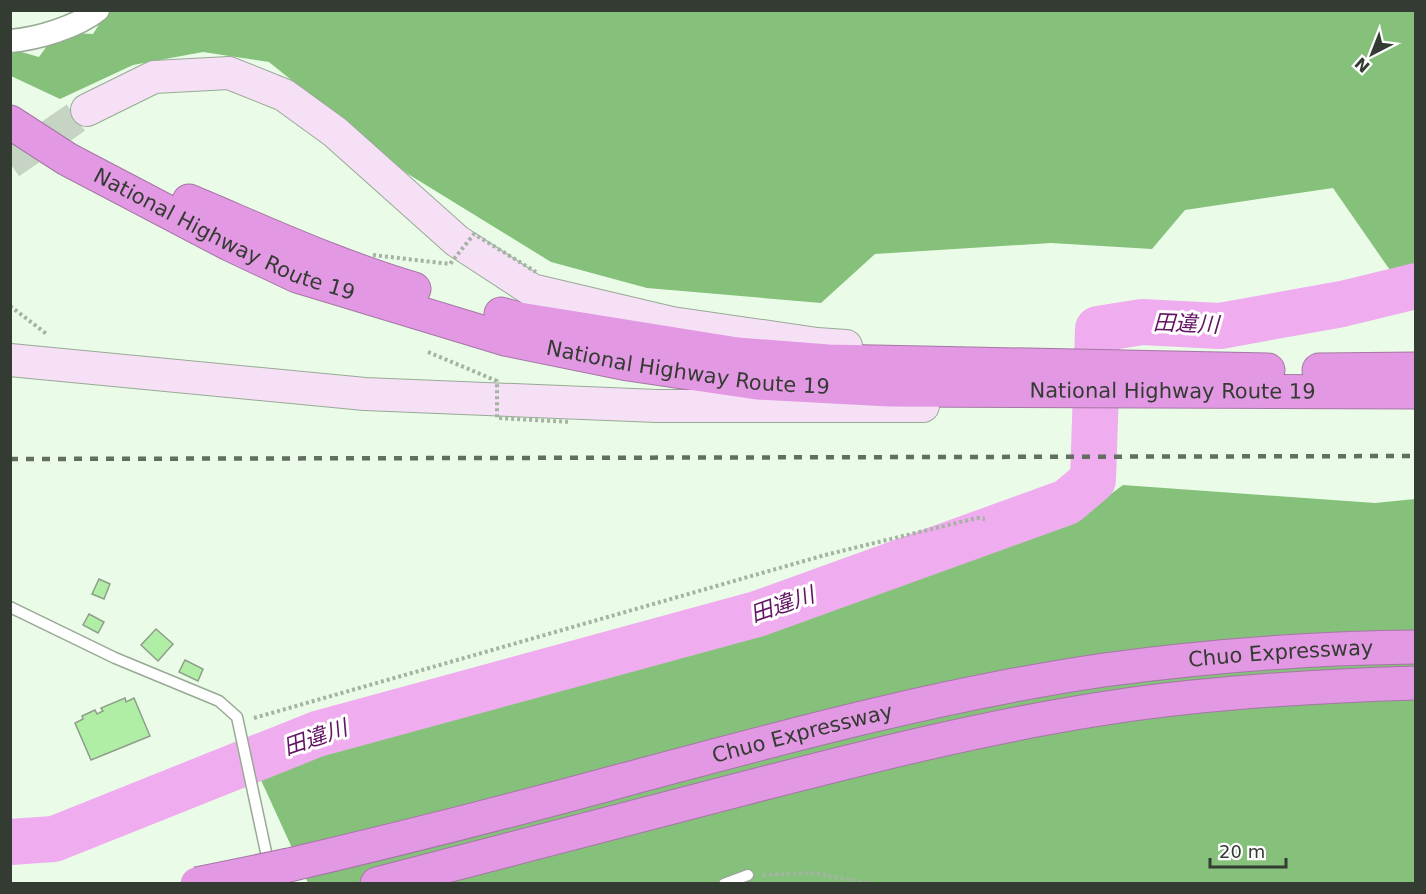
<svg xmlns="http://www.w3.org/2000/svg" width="1426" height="894" font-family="'DejaVu Sans','Noto Sans JP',sans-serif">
<rect width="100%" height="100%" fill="#eafce7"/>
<!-- forest -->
<g fill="#85c17b">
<polygon points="108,10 1415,11 1415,268 1392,273 1333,188 1185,210 1152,249 1051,243 875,254 821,303 647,288 551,262 408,174 269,62 203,52 133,65 60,99 11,76 11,49 39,57 54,36 73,33 93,34"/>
<polygon points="1123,485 1375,503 1415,499 1415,883 308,883 255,767 393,725 769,628 1085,513"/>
</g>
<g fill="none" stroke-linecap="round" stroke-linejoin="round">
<!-- river -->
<polyline stroke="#efacee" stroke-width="46" points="10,842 54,839 317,734 757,614 1067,502 1093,480 1098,329 1142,322 1220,326 1342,304 1416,286"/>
</g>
<!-- building -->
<g fill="#b0eea6" stroke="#8e9e8b" stroke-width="1.5">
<polygon points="99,579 110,584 104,599 92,594"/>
<polygon points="89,614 104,622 98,633 83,625"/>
<polygon points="156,629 173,644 158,661 141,645"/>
<polygon points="185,660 203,669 198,681 179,672"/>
<polygon points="125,698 126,702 134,698 150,736 91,760 75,723 83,719 82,716 95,710 97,714 103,711 101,708"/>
</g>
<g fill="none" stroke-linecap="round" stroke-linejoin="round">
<!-- secondary-tunnel -->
<polyline stroke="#c6d5c3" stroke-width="32" stroke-dasharray="32 16" stroke-linecap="butt" points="10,163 87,110"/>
<!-- lane casing -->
<g stroke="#98a995" stroke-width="13">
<g id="lane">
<polyline points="10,607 115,658 219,701 237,717 269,866"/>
<polyline points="724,884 748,875"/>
</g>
</g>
<!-- street casing -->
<g stroke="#98a995" stroke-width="25">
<path id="street" d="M10,41C37,39 77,27 98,10"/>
</g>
<!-- secondary casing -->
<g stroke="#98a995" stroke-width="34">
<g id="secondary">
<polyline points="87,110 154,77 229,73 284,95 335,132 457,241 532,290 672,323 817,344 846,346"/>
<polyline points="10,360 365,394 657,406 923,406"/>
</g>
</g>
<!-- highway casing -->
<g stroke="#a577a5" stroke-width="35">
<g id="highway">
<path id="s1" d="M10,122L67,159L229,244L297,276L505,339L628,364L757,383L889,390L1416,392"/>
<path d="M189,201C263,232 336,266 414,289"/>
<polyline points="501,314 519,319 737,354 828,361 1268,370"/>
<polyline points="1319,370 1416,369"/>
<path id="s2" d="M289,865C400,839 510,811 620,781C780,738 940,694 1104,670C1208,656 1311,648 1416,647"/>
<path d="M377,884C498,853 618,821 738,790C862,758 986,726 1113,707C1213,692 1314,686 1416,683"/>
</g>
</g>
<!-- path -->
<g stroke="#a5b3a3" stroke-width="4" stroke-dasharray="3 3" stroke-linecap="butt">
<polyline points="10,306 48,335"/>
<polyline points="254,718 825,555 977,518 985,519"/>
<polyline points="763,875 813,873 873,884"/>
</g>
<!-- lane -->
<use href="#lane" stroke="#fff" stroke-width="10"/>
<!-- street -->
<use href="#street" stroke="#fff" stroke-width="22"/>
<!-- secondary -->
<use href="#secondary" stroke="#f6e0f6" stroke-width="32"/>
<!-- highway -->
<use href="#highway" stroke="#e298e2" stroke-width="33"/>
<!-- rail -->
<polyline stroke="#636d62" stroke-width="4.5" stroke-dasharray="8 8" stroke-linecap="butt" points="10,459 1416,456"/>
<!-- highway-bridge casing -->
<g stroke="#a577a5" stroke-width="35" stroke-linecap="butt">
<polyline id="highway-bridge" points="197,884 289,865"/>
</g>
<!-- path-bridge -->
<g stroke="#a5b3a3" stroke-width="4" stroke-dasharray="3 3" stroke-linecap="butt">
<polyline points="373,255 450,264 474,234 536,272"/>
<polyline points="428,352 497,381 497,418 571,422"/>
</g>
<!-- highway-bridge -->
<use href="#highway-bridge" stroke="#e298e2" stroke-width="33"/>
</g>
<g text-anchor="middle" stroke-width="6" stroke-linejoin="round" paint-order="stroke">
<!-- street labels -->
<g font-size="21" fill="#343b33" stroke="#fff">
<text dy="7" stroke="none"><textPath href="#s1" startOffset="243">National Highway Route 19</textPath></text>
<text dy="7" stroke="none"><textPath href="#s1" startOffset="729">National Highway Route 19</textPath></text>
<text dy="7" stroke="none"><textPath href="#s1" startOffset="1215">National Highway Route 19</textPath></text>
<text dy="7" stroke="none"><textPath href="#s2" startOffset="1016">Chuo Expressway</textPath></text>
<text dy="7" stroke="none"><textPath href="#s2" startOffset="530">Chuo Expressway</textPath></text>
</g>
<!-- water labels -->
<g font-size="22" font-style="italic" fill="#631465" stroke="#fff">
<text transform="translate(1186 323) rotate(2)" y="8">田違川</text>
<text transform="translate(782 604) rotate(-19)" y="8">田違川</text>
<text transform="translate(315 737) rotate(-19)" y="8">田違川</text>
</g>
</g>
<!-- border -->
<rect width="1426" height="894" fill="none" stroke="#343b33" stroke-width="24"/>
<!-- north arrow -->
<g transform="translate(1372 54) rotate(222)" stroke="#ffffff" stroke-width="4.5" paint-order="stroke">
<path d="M0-4.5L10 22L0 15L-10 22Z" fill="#343b33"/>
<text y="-9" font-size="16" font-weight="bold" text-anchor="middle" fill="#343b33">N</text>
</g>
<!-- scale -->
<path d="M1210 858v9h76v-9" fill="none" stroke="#343b33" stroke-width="3"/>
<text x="1219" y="858" font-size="18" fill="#343b33" stroke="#ffffff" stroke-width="4.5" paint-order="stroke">20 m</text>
</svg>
